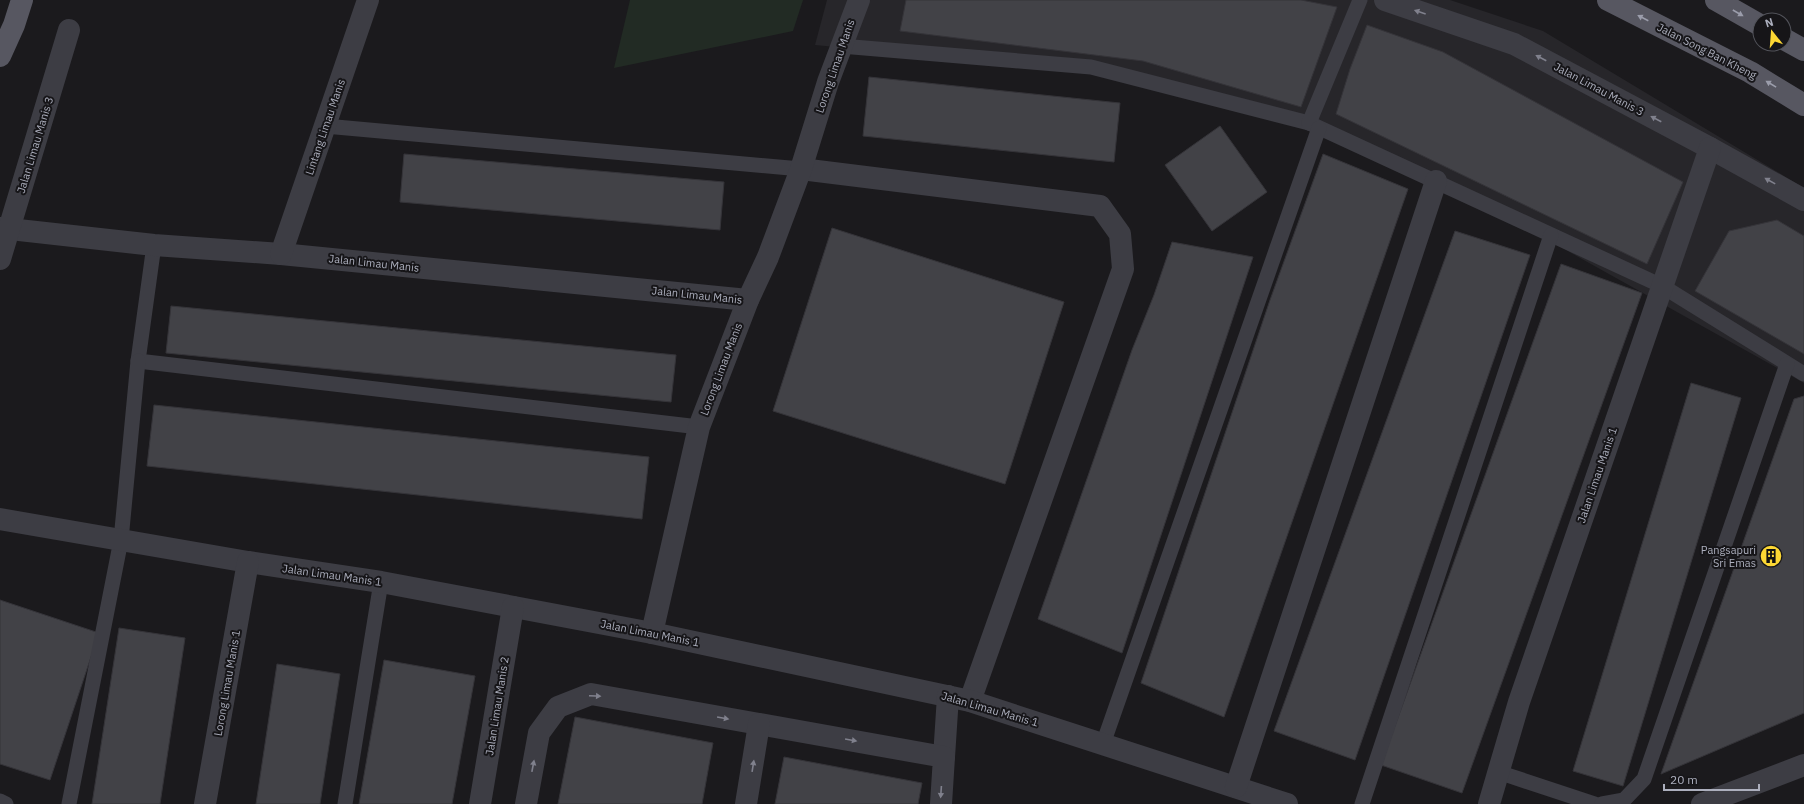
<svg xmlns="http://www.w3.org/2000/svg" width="1804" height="804" font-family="'IBM Plex Sans',sans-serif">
<rect width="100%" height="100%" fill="#1b1a1d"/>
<!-- built -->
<polygon fill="#27262a" points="827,0 1450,0 1543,31 1804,188 1804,383 1437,178 1322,130 1144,76 815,45"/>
<!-- green -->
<polygon fill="#222b24" points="630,0 803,0 793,31 614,68"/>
<!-- building -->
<g fill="#424247" stroke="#353439">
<polygon points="906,0 1301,0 1337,7 1301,107 1143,61 900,31"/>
<polygon points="1367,25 1443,52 1683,182 1647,264 1336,114 1350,69"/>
<polygon points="869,77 1120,103 1114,162 863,136"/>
<polygon points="1220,126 1267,192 1212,231 1165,165"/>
<polygon points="404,154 724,182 720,230 400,202"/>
<polygon points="1323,154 1408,189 1224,717 1141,683 1270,300"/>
<polygon points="1777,220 1804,236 1804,354 1695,291 1729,231"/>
<polygon points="832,228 1064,302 1005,484 773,411"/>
<polygon points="1455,231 1530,255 1355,760 1274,731"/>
<polygon points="1172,242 1253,257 1122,653 1038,619 1132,350 1154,295"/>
<polygon points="1561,264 1642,293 1462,793 1381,765"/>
<polygon points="171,306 676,355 671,402 166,353"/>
<polygon points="1691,383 1741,398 1623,786 1573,771"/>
<polygon points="1804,396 1804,713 1661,774 1794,399"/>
<polygon points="154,405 649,457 642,519 147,466"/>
<polygon points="0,600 99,633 50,780 0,764"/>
<polygon points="119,628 185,638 160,804 92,804"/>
<polygon points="384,660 475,676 452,804 359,804"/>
<polygon points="277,664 340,674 320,804 256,804"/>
<polygon points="575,717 713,743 702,804 558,804"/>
<polygon points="784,757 922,783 918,804 775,804"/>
</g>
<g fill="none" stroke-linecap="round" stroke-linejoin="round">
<!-- service -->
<g stroke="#3d3d44" stroke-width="15">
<polyline points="841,46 1091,67 1309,123 1662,286 1804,374"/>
<polyline points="1309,123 1360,0"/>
<polyline points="325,126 801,169"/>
<polyline points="154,245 138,361 699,427"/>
<polyline points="1103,744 1319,128"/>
<polyline points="1498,772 1595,804"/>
<polyline points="0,801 6,804"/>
<polyline points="69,804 121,540 138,361"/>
<polyline points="345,804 381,582"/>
<polyline points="1362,804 1551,235"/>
<polyline points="1602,804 1624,800 1644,779 1787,364"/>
</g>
<!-- minor -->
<g stroke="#3d3d44" stroke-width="22">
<polyline points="1385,0 1514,44 1710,148 1804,200"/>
<polyline points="801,169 1100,206 1120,234 1123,269 970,701"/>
<polyline points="0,228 154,245 281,254 748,300"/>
<polyline points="281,254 368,0"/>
<polyline points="0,259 69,30"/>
<polyline points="0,519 248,562 381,582 652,633 970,701 1287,804"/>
<polyline points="652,633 699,427 748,300 768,257 801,169 828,82 859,0"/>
<polyline points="944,757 948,696"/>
<polyline points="1236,787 1436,181"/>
<polyline points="205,804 248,562"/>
<polyline points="480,804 513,607"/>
<polyline points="526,804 539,733 558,707 591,694 944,757 941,804"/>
<polyline points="746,804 759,724"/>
<polyline points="1489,804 1519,702 1710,148"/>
<polyline points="1702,804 1804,765"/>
</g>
<!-- primary -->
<g stroke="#575761" stroke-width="22">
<polyline points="1608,0 1750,72 1804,105"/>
<polyline points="1716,0 1760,25"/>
<polyline points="1784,39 1804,50"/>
<polyline points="0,56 14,25 22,0"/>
</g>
</g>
<!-- one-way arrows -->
<defs><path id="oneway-solid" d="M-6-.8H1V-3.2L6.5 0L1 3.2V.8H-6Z"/></defs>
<g fill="#80818d">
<use href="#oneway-solid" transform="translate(1420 12) rotate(-161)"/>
<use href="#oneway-solid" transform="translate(1541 58) rotate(-152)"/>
<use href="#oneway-solid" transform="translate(1656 119) rotate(-152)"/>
<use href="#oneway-solid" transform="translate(1770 181) rotate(-151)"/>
<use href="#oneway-solid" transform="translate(595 696) rotate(3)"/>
<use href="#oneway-solid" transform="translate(723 718) rotate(10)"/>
<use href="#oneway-solid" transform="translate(851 740) rotate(10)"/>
<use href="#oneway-solid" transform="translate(533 766) rotate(-79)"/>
<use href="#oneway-solid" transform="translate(753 766) rotate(-81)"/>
<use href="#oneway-solid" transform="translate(941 792) rotate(94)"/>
</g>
<g fill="#9b9dab">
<use href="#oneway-solid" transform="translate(1738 13) rotate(30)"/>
<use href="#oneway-solid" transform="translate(1643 18) rotate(-153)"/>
<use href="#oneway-solid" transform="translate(1771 84) rotate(-149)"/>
</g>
<!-- icons -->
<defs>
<g id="building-disc" transform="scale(1.15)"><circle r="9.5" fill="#fcd734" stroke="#161518"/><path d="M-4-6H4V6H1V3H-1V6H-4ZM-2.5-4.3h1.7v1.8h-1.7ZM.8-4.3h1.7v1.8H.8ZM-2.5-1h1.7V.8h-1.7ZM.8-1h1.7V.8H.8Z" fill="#111"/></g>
</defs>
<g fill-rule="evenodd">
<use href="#building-disc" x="1771" y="556"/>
</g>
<g text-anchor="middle" stroke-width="4" stroke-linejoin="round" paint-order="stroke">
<!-- street labels -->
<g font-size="11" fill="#acafbd" stroke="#161518">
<text transform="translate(1707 51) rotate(27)" y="4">Jalan Song Ban Kheng</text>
<text transform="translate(835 66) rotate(-71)" y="4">Lorong Limau Manis</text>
<text transform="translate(1599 89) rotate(28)" y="4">Jalan Limau Manis 3</text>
<text transform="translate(325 127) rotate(-71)" y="4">Lintang Limau Manis</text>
<text transform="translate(35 145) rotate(-73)" y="4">Jalan Limau Manis 3</text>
<text transform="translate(374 263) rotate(6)" y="4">Jalan Limau Manis</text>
<text transform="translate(697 295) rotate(6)" y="4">Jalan Limau Manis</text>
<text transform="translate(721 369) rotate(-69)" y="4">Lorong Limau Manis</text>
<text transform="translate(1597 475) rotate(-71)" y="4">Jalan Limau Manis 1</text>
<text transform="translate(332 575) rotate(8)" y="4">Jalan Limau Manis 1</text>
<text transform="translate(650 633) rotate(11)" y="4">Jalan Limau Manis 1</text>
<text transform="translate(227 683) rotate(-80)" y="4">Lorong Limau Manis 1</text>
<text transform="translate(497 706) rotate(-81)" y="4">Jalan Limau Manis 2</text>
<text transform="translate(990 709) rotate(16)" y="4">Jalan Limau Manis 1</text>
</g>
<!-- poi labels -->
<g font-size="11" fill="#acafbd" stroke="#161518" text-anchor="end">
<text x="1756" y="554">Pangsapuri<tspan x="1756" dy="13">Sri Emas</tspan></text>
</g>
</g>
<!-- north arrow -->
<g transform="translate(1772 32) rotate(343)"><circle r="19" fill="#161518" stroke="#52535a"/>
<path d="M0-3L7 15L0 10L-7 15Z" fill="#fcd734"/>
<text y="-6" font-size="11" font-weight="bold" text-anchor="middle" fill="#acafbd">N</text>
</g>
<!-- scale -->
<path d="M1664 784v6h95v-6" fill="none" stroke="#acafbd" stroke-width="2"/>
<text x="1670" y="784" font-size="12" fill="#acafbd" stroke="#161518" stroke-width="3" paint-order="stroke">20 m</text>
</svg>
